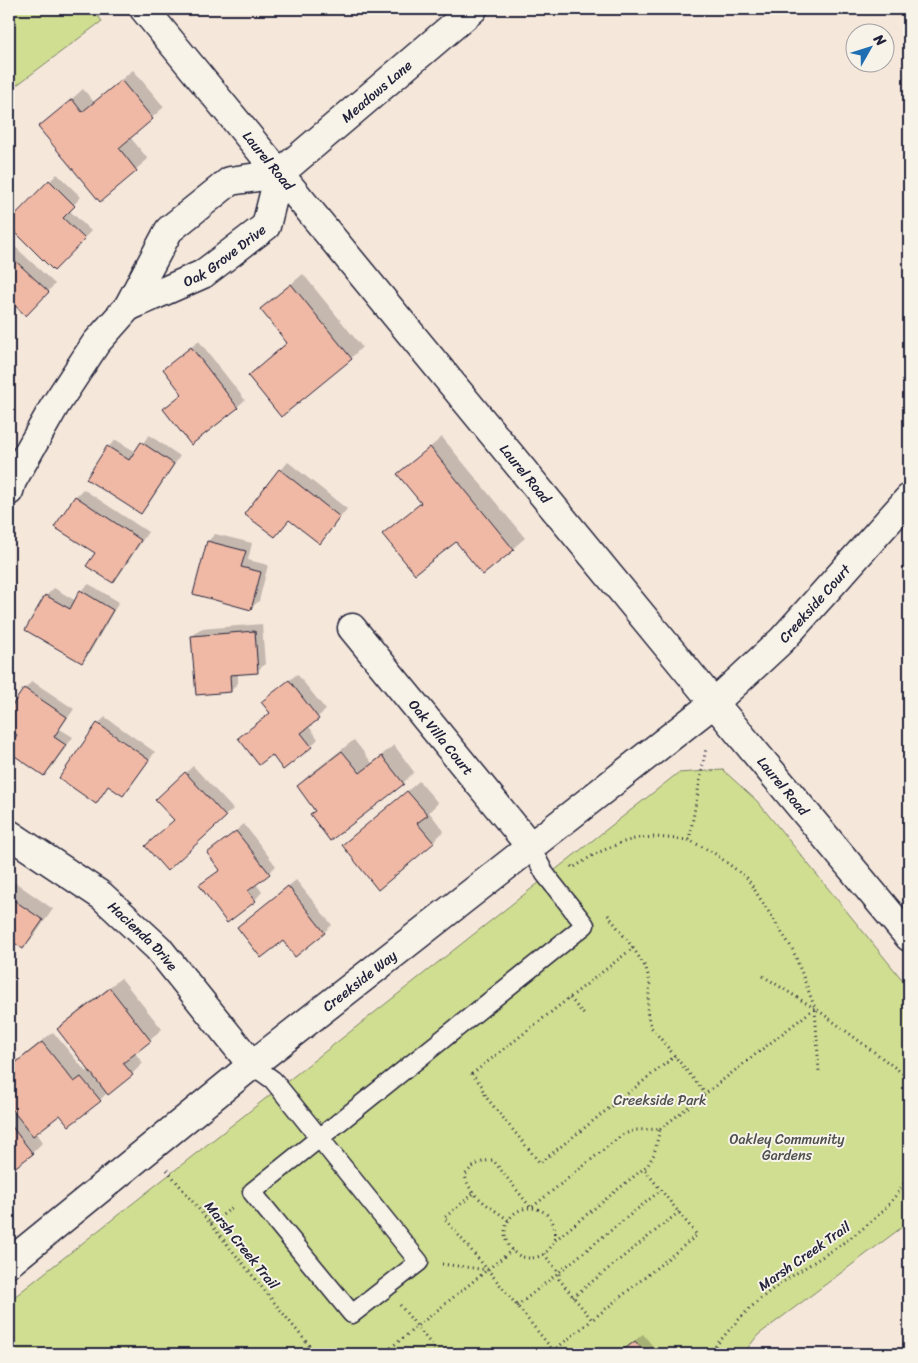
<svg xmlns="http://www.w3.org/2000/svg" width="918" height="1363" font-family="Sriracha,sans-serif">
<rect width="100%" height="100%" fill="#f6e7db"/>
<filter id="ink" filterUnits="userSpaceOnUse"><feTurbulence type="fractalNoise" baseFrequency=".02" numOctaves="2"/><feDisplacementMap in="SourceGraphic" scale="10" xChannelSelector="R" yChannelSelector="G"/><feConvolveMatrix kernelMatrix="1 2 1 2 8 2 1 2 1" color-interpolation-filters="sRGB"/></filter>
<g filter="url(#ink)">
<!-- green -->
<g fill="#d0de91" stroke="#798066">
<polygon points="9,9 92,9 102,21 9,91"/>
<polygon points="723,770 757,801 909,988 909,1222 758,1335 743,1354 9,1354 9,1301 678,773"/>
</g>
<!-- shadow -->
<g fill="#0003">
<polygon points="133,70 164,107 130,137 148,159 100,200 40,127 83,89 94,102"/>
<polygon points="57,174 81,197 69,210 91,231 54,269 9,225 9,223"/>
<polygon points="9,241 55,284 26,314 9,299"/>
<polygon points="303,274 362,347 351,358 281,415 249,376 288,342 261,309"/>
<polygon points="199,341 245,400 237,407 165,409 183,393 164,369"/>
<polygon points="149,435 180,456 148,505 141,513 108,447 116,440 136,452"/>
<polygon points="442,437 525,538 483,574 456,540 384,535 422,502 399,474"/>
<polygon points="288,462 347,509 327,534 290,519 275,536 246,513"/>
<polygon points="83,489 148,532 120,574 113,581 96,553 56,526 76,496"/>
<polygon points="215,534 252,543 248,560 268,565 259,601 251,608 208,541"/>
<polygon points="89,584 119,602 89,654 82,662 46,596 54,588 76,601 81,591"/>
<polygon points="262,624 265,664 257,671 238,673 238,683 231,691 192,636 200,629"/>
<polygon points="297,674 326,710 308,725 318,739 311,746 263,702"/>
<polygon points="32,681 74,709 60,729 73,737 52,767 44,775 9,751 19,734 9,727 9,712 25,689"/>
<polygon points="105,717 155,752 130,787 123,795 109,785 95,802 98,724"/>
<polygon points="354,740 372,763 394,745 414,772 403,783 311,814 316,810 298,786 309,775"/>
<polygon points="193,766 233,809 225,816 164,793"/>
<polygon points="419,781 438,803 429,812 444,831 433,842 344,846"/>
<polygon points="244,824 276,866 256,884 262,892 255,900 201,886 221,869 209,853"/>
<polygon points="9,878 53,909 34,936 23,947 10,938 9,940"/>
<polygon points="296,880 332,925 324,932 283,939 238,927"/>
<polygon points="121,978 162,1029 135,1053 143,1063 132,1074 108,1092 100,1100 60,1113 36,1132 43,1142 32,1153 9,1171 9,1067 53,1032 86,1072 90,1069 59,1029 70,1018"/>
<polygon points="643,1334 659,1354 618,1354"/>
</g>
<!-- building -->
<g fill="#f0b9a5" stroke="#22223b">
<polygon points="121,80 153,119 119,148 137,171 100,202 38,127 72,99 82,112"/>
<polygon points="49,180 75,206 63,218 85,239 54,271 9,226 9,221"/>
<polygon points="9,255 49,292 26,316 9,300"/>
<polygon points="291,284 352,359 281,417 248,376 287,343 260,309"/>
<polygon points="191,347 238,408 191,445 163,409 182,394 163,369"/>
<polygon points="141,442 174,464 141,514 86,479 107,446 129,460"/>
<polygon points="430,447 514,550 483,575 456,542 415,574 382,534 421,503 397,474"/>
<polygon points="279,469 340,517 320,544 289,520 275,537 244,514"/>
<polygon points="75,496 141,540 113,583 86,566 95,553 54,527"/>
<polygon points="207,541 246,551 241,567 261,572 251,610 193,594"/>
<polygon points="80,590 113,610 82,663 25,630 45,595 70,609"/>
<polygon points="255,631 258,673 230,675 231,692 196,695 191,636"/>
<polygon points="289,680 319,719 301,733 312,747 283,770 272,755 259,765 238,738 270,713 261,702"/>
<polygon points="24,688 67,717 54,737 66,745 44,776 9,752 9,747 17,735 9,729 9,710"/>
<polygon points="97,723 149,760 123,796 108,786 96,804 59,778"/>
<polygon points="342,751 360,773 382,756 404,784 330,841 310,814 315,811 297,786"/>
<polygon points="185,772 226,817 167,871 145,846 174,820 155,800"/>
<polygon points="407,791 428,815 417,823 434,843 378,890 342,845"/>
<polygon points="236,831 270,874 248,891 256,901 227,923 199,885 220,870 207,853"/>
<polygon points="288,886 325,933 295,957 283,941 261,958 237,927"/>
<polygon points="9,897 43,920 23,949 9,939"/>
<polygon points="110,988 151,1041 123,1063 133,1075 108,1095 57,1029"/>
<polygon points="42,1042 74,1082 81,1077 101,1101 69,1126 60,1115 33,1136 9,1106 9,1068"/>
<polygon points="9,1123 33,1154 9,1172"/>
<polygon points="635,1341 646,1354 618,1354"/>
</g>
<g fill="none" stroke-linecap="round" stroke-linejoin="round">
<!-- lane casing -->
<g stroke="#22223b" stroke-width="21">
<polyline id="lane" points="252,1065 273,1080 419,1262 352,1314 252,1192 585,925 545,874 530,846"/>
</g>
<!-- street casing -->
<g stroke="#22223b" stroke-width="31">
<g id="street">
<path id="s1" d="M279,174L473,9"/>
<path id="s2" d="M128,307L203,274L266,226L279,174"/>
<polyline points="9,491 12,481 54,407 96,343 128,307 169,230 230,181 279,174"/>
<path id="s3" d="M352,628L530,846"/>
<path id="s4" d="M9,834L102,896L158,948L252,1065"/>
<path id="s5" d="M9,1263L252,1065L714,703L782,640L909,498"/>
</g>
</g>
<!-- secondary casing -->
<g stroke="#22223b" stroke-width="31">
<g id="secondary">
<path id="s6" d="M144,9L714,703L909,937"/>
</g>
</g>
<!-- path -->
<g stroke="#22223b" stroke-width="3" stroke-dasharray="1 4" stroke-linecap="butt">
<polyline points="689,840 706,748"/>
<polyline points="571,866 573,868 595,854 620,843 638,838 656,837 689,840 714,853 747,878 793,950 815,1008 819,1072"/>
<polyline points="608,915 633,948 472,1074 482,1086 486,1097 540,1163 675,1056"/>
<polyline points="633,948 646,968 650,982 647,1012 651,1027 705,1093"/>
<polyline points="763,976 814,1008"/>
<polyline points="570,998 586,1017"/>
<polyline points="660,1129 815,1008 909,1078"/>
<polyline points="167,1170 316,1354"/>
<polyline points="473,1194 444,1218 487,1269"/>
<circle cx="530" cy="1233" r="25"/>
<path d="M508,1220C492,1207 469,1197 465,1175C473,1165 480,1161 493,1160L531,1208L622,1135L635,1130L660,1129L654,1154L648,1165L554,1241"/>
<polyline points="211,1224 234,1206"/>
<polyline points="544,1254 559,1273 559,1279 592,1320 697,1235 644,1169"/>
<polyline points="442,1264 488,1270 556,1354"/>
<polyline points="573,1297 679,1212"/>
<polyline points="400,1305 439,1354"/>
<polyline points="517,1306 661,1190"/>
<polyline points="553,1351 592,1320"/>
<polyline points="383,1354 512,1250"/>
<path d="M709,1354C728,1331 748,1307 773,1289C821,1254 880,1230 909,1175"/>
</g>
<!-- lane -->
<use href="#lane" stroke="#f7f3e8" stroke-width="18"/>
<!-- street -->
<use href="#street" stroke="#f7f3e8" stroke-width="28"/>
<!-- secondary -->
<use href="#secondary" stroke="#f7f3e8" stroke-width="28"/>
</g>
</g>
<g text-anchor="middle" stroke-width="4" stroke-linejoin="round" paint-order="stroke">
<!-- street labels -->
<g font-size="14" fill="#22223b" stroke="#f7f3e8">
<text dy="5" stroke="none"><textPath href="#s1" startOffset="128">Meadows Lane</textPath></text>
<text dy="5" stroke="none"><textPath href="#s6" startOffset="196">Laurel Road</textPath></text>
<text dy="5" stroke="none"><textPath href="#s2" startOffset="110">Oak Grove Drive</textPath></text>
<text dy="5" stroke="none"><textPath href="#s6" startOffset="601">Laurel Road</textPath></text>
<text dy="5" stroke="none"><textPath href="#s5" startOffset="1042">Creekside Court</textPath></text>
<text dy="5" stroke="none"><textPath href="#s3" startOffset="141">Oak Villa Court</textPath></text>
<text dy="5" stroke="none"><textPath href="#s6" startOffset="1006">Laurel Road</textPath></text>
<text dy="5" stroke="none"><textPath href="#s4" startOffset="169">Hacienda Drive</textPath></text>
<text dy="5" stroke="none"><textPath href="#s5" startOffset="450">Creekside Way</textPath></text>
<text transform="translate(242 1245) rotate(51)" y="5">Marsh Creek Trail</text>
<text transform="translate(804 1256) rotate(-35)" y="5">Marsh Creek Trail</text>
</g>
<!-- park labels -->
<g font-size="14" fill="#4e5150" stroke="#f7f3e8">
<text x="660" y="1105">Creekside Park</text>
<text x="787" y="1144">Oakley Community<tspan x="787" dy="16">Gardens</tspan></text>
</g>
</g>
<!-- margin -->
<rect width="918" height="1363" fill="none" stroke="#f7f3e8" stroke-width="30"/>
<rect x="15" y="15" width="888" height="1333" fill="none" stroke="#22223b" stroke-width="2" filter="url(#ink)"/>
<!-- north arrow -->
<g transform="translate(870 48) rotate(51)"><circle r="24" fill="#f7f3e8" stroke="#a29fa3"/>
<path d="M0-4L9 19L0 12L-9 19Z" fill="#1f6fb2"/>
<text y="-8" font-size="14" font-weight="bold" text-anchor="middle" fill="#22223b">N</text>
</g>
</svg>
